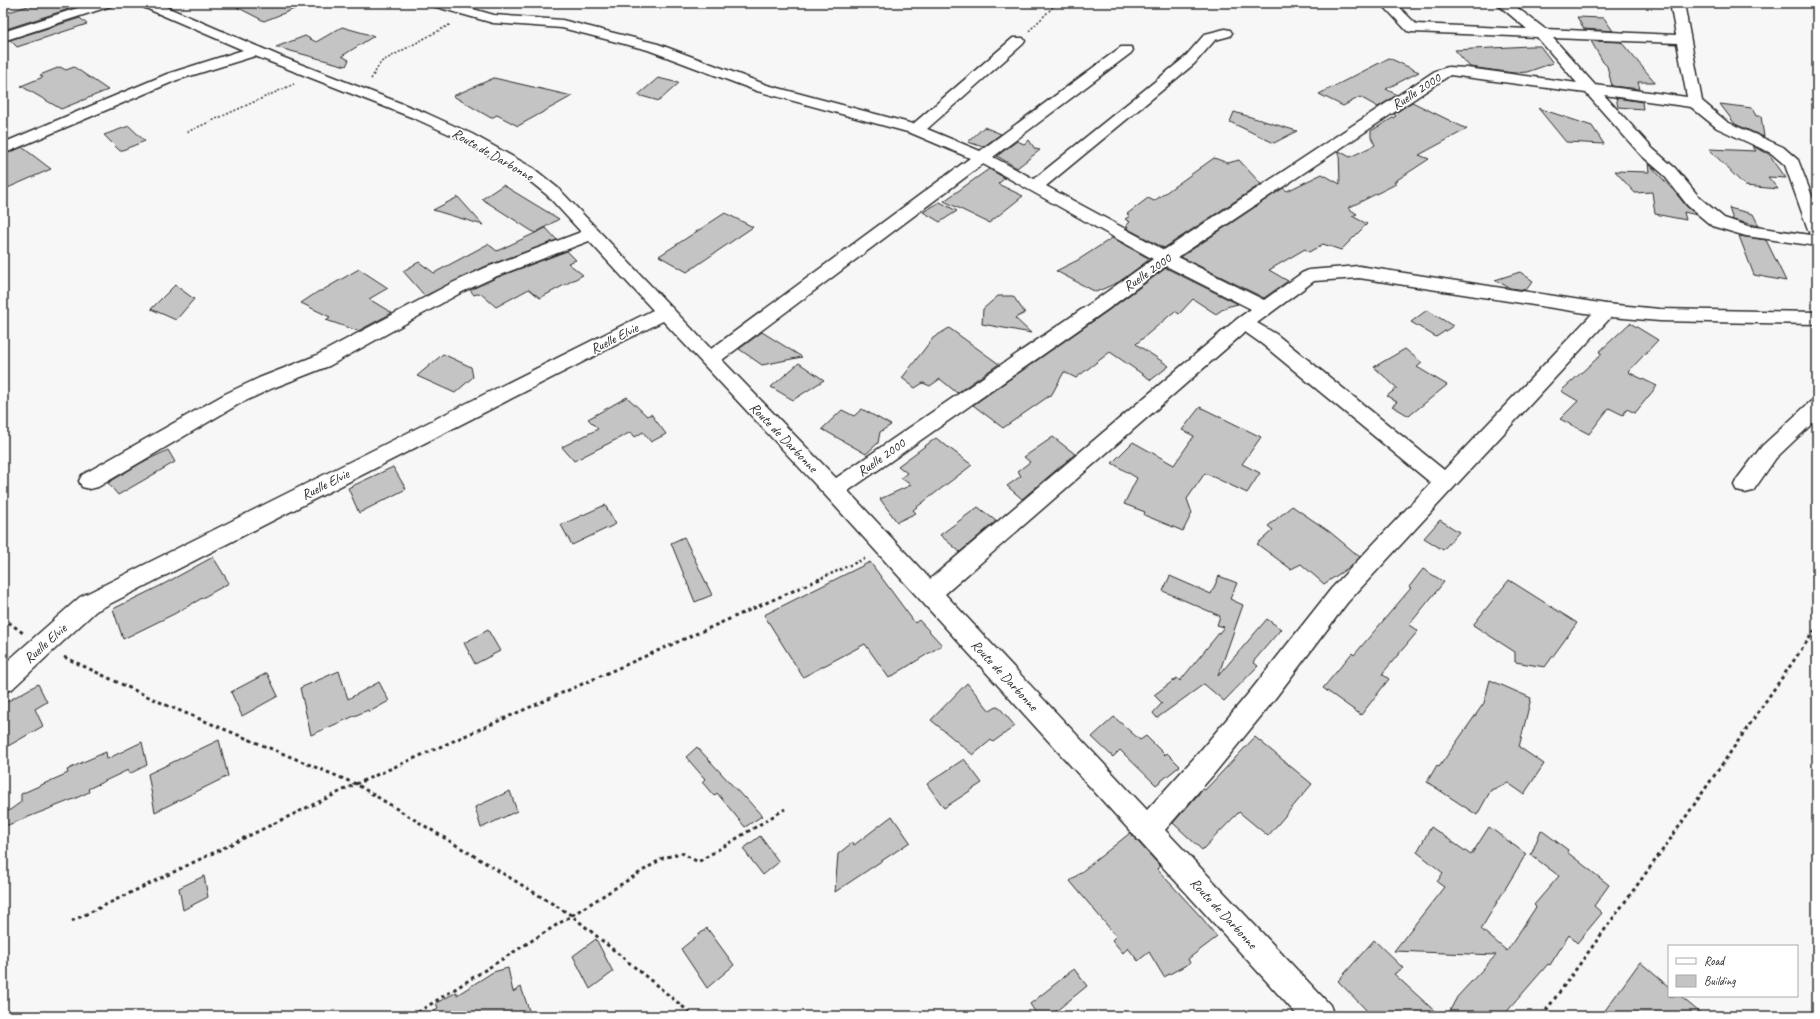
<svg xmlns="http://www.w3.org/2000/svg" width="1820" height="1019" font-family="Caveat,sans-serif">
<rect width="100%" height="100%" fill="#f7f7f7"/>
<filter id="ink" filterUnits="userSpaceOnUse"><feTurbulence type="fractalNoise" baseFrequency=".025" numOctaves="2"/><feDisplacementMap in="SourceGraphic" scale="8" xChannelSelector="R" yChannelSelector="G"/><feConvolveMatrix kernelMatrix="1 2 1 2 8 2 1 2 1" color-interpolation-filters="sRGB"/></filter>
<g filter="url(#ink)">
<!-- building -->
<g fill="#c4c4c4" stroke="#2b2b2b">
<polygon points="37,3 62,3 69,9 3,30 3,14"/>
<polygon points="229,3 306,3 307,4 264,21"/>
<polygon points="1577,17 1604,18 1613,31 1584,29"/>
<polygon points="80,18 87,24 17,47 10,40"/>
<polygon points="342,27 374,36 342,56 349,60 346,66 276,47 305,36 316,42"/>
<polygon points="1591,41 1621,42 1655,82 1638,82 1640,89 1612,86 1607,66 1603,62"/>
<polygon points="1529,46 1540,46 1553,63 1527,72 1514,73 1470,67 1455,50"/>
<polygon points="1389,58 1419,72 1386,89 1397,95 1378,107 1360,97 1343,106 1319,94"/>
<polygon points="60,67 66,70 74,67 108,90 61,109 21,86 43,77 40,75"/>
<polygon points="494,78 572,96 518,126 497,115 491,118 453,96"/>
<polygon points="658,78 679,83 659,101 638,95"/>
<polygon points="1616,98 1642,102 1643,109 1618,107"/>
<polygon points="1412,102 1467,129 1419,155 1429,159 1394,182 1396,184 1348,208 1357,214 1352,216 1367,224 1341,250 1323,244 1309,252 1305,249 1269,270 1288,281 1264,298 1181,257 1283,188 1287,191 1322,174 1340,184 1339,151 1350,157 1375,145 1371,137 1371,131 1396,116 1394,114"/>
<polygon points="1720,104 1752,108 1756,116 1761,116 1764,137 1735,124"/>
<polygon points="1538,108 1592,126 1604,144 1566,142"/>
<polygon points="1234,112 1297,131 1274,143 1230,122"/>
<polygon points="129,126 145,141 120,151 104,135"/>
<polygon points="984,127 1001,134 983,147 968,142"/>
<polygon points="1029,140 1035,149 1040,150 1017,168 997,156 1017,141 1024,144"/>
<polygon points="1752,146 1769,154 1786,178 1768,177 1778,189 1745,186 1709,149 1756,151"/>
<polygon points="22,147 51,169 3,190 3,155"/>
<polygon points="1214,158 1228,163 1239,160 1261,184 1164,248 1126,228 1128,227 1126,226 1130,222 1125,219 1130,216 1127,214 1148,198 1154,201"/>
<polygon points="1648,163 1674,191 1687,207 1697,215 1684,212 1686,220 1655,214 1652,192 1635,193 1615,171 1649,172"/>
<polygon points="989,169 1005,178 998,184 1023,196 989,223 944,201"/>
<polygon points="503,185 559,219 535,233 482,199"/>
<polygon points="458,197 483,225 433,210"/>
<polygon points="940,202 957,211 940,222 923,212"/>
<polygon points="1729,208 1753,214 1759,226 1733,220"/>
<polygon points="725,213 753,227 687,272 659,256"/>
<polygon points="546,228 557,240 484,267 425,296 403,271 419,262 434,273 488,244 497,251"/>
<polygon points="1739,236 1766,240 1786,281 1754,275"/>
<polygon points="1112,238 1150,259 1119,282 1096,292 1056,271 1078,260"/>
<polygon points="567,251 576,260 568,263 583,275 540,298 529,289 496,307 480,293 474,295 470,290 498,277"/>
<polygon points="1166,268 1238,304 1226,307 1216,314 1193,299 1179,314 1175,311 1136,344 1169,366 1151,380 1110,352 1076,378 1064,372 1052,394 1003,428 973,405 1109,310"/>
<polygon points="359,269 388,288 369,299 392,313 358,331 326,320 330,317 301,303 319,291 321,291"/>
<polygon points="1520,272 1533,281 1526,290 1510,288 1495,280"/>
<polygon points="175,285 194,299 176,320 151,309"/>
<polygon points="998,296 1013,296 1025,313 1015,318 1031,333 982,324 983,309"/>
<polygon points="1427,310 1453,326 1436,337 1411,322"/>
<polygon points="1630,323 1658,340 1628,372 1657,386 1635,413 1627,409 1623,415 1609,408 1589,434 1560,419 1578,401 1561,391 1602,354 1599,352"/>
<polygon points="949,328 999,364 957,393 940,379 930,386 923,383 915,388 902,378 933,338"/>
<polygon points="762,332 802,357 762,365 739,349"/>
<polygon points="1405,349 1422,363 1417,367 1447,385 1409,416 1392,406 1397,402 1387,396 1397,388 1374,367"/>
<polygon points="443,354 471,367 473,377 455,393 417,376"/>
<polygon points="799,363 824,380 793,400 771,387"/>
<polygon points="627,397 647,416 651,414 666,434 651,442 643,432 635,437 631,432 574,461 562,447 598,429 588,419"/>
<polygon points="1200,407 1261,437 1242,464 1260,473 1247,493 1205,473 1187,499 1192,513 1183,531 1144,515 1145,512 1124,504 1137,478 1112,463 1133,442 1174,465 1194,436 1182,430"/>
<polygon points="862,409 891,425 880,432 878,443 866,454 822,429 842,410 854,416"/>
<polygon points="1053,437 1075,454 1022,499 1007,486 1021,476 1018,471 1030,462 1024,457"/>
<polygon points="936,438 972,465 913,510 916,513 897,522 880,499 911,485 901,478 907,473 898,466"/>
<polygon points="168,450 175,462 118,495 108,483 141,463"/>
<polygon points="393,467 406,489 359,513 348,488"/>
<polygon points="605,505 616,524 572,545 561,525"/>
<polygon points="1292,506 1330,532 1360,557 1351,566 1324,584 1301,564 1291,569 1257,544 1273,530 1268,526"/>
<polygon points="978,507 996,521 960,552 940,535"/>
<polygon points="1440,520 1459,532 1443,550 1424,538"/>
<polygon points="684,537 712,595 695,602 671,543"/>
<polygon points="213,557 229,583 174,614 123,639 113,609 162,585"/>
<polygon points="870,562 915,623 919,620 942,645 889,678 865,644 803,677 764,615"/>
<polygon points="1423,569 1444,582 1409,625 1418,631 1382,674 1389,679 1361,715 1323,688 1352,653 1354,655 1411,588 1409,587"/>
<polygon points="1170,576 1211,594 1219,576 1237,583 1230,599 1243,605 1218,676 1267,619 1281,629 1253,662 1258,666 1224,701 1204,684 1157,718 1153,713 1162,703 1154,695 1177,678 1180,681 1224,627 1217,625 1220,616 1163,591"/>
<polygon points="1509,580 1577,623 1545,667 1515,662 1515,652 1473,625"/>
<polygon points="488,630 500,651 475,664 464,643"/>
<polygon points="339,671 348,699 379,682 389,701 369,712 368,710 311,735 300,688"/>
<polygon points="267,673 278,696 242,716 231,692"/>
<polygon points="1490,680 1531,698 1519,747 1544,764 1524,794 1508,783 1491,790 1477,815 1427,782 1437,765 1439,767 1484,703"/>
<polygon points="967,683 990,711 998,706 1015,726 993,742 991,740 973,755 931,720"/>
<polygon points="38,684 47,702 35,709 43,726 3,749 3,704"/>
<polygon points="1114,717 1140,740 1146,736 1165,755 1167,753 1180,766 1156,785 1120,750 1113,757 1092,737"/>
<polygon points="1255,737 1312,784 1268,836 1239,812 1202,850 1173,823 1203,789 1205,790"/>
<polygon points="219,740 228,776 155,812 148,774"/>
<polygon points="142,742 147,765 129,774 128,770 88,789 89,792 74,799 3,827 3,815 21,802 21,794 68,773 67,770 83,762 106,752 107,759"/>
<polygon points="697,747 744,798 745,797 762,816 745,827 717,793 714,796 702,782 705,779 686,757"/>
<polygon points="964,759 982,783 944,808 927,784"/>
<polygon points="510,791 517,811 481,828 475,807"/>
<polygon points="892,816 910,842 835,892 838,854 853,842 854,845"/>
<polygon points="1431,827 1471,855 1489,827 1526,854 1481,929 1507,951 1536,907 1534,905 1559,876 1531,855 1541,830 1568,850 1567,852 1609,885 1594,906 1602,913 1577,943 1569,935 1550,965 1548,964 1503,1016 1447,1016 1457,997 1496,955 1394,951 1444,887 1437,882 1443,873 1417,852"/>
<polygon points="1130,833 1160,866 1157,869 1202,918 1217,937 1188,959 1190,963 1164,977 1149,952 1138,961 1128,948 1123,953 1112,940 1116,936 1070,881"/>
<polygon points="760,836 779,862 763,875 743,849"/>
<polygon points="204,876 208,897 183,910 179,888"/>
<polygon points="707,928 734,965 707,988 681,949"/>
<polygon points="596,939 613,972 590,989 573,956"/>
<polygon points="1374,940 1403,968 1394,974 1440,1016 1372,1016 1338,981"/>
<polygon points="1640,962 1669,987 1669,996 1680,996 1704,1016 1601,1016"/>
<polygon points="508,968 513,992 521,987 531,1016 425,1016 438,1008 436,1003 457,992 457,995 493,972"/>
<polygon points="1074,969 1087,986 1050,1016 1038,1016 1030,1004"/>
</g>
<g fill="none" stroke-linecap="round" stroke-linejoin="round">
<!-- minor casing -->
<g stroke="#2b2b2b" stroke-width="3">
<g id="minor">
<polygon points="93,3 113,3 111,6 3,41 3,32"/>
<path d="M139,3H157L282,57L426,113L472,134L533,168L559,189L711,349L970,158L911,133L757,91L648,50L562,28L493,23L433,6L431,3H452L494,15L562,20L658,44L767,85L913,124L1013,38H1023L1025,41L1023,44L927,129L980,151L1121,47H1131L1133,50L1131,53L993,157L1034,179L1184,58L1205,34L1225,29L1230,30L1232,33L1230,36L1215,40L1194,64L1046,186L1164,250L1435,71L1448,67L1467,68L1577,83L1537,37L1412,32L1407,31L1381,3H1395L1416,24L1527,29L1496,3H1511L1545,29L1676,35L1670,3H1684L1702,101L1727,122L1783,147L1798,160L1817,209V246L1746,236L1712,226L1688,206L1663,174L1641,155L1586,93L1450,75L1178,257L1264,300L1302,273L1309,270L1359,266L1606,304L1660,309L1817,312V324L1660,321L1611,317L1347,603L1270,705L1213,775L1165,830L1330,1005L1334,1016H1298L826,496L663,321L96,611L12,689L3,692V665L80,597L653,310L589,241L497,276L462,292L329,366L273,388L239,404L98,487L90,489L82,487L79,481L82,475L225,394L259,378L315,356L450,284L485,268L581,232L547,195L521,174L462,140L416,119L255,56L177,80L3,154V143L167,74L243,50L141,6ZM1553,38L1677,43L1687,97L1595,85ZM1604,95L1691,107L1717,128L1771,153L1785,165L1810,235L1748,226L1724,218L1700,198L1675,168L1653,149ZM983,164L1153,259L1094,301L836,478L722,360ZM1166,266L1251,309L1237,319L930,579L848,491L1108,309ZM1359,278L1592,314L1444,470L1276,334L1257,323L1314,281ZM1245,332L1262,344L1431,483L1331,589L1252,689L1195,757L1147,810L945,594Z"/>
<polygon points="1817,400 1817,419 1776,458 1753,491 1745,493 1737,491 1734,485 1737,479 1762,446 1810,402"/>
</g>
</g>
<!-- path-far2 -->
<g stroke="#2b2b2b" stroke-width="1.5" stroke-dasharray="2 2" stroke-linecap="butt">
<polyline points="1029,31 1057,3"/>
<polyline points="371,79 381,62 451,24"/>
<polyline points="187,132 294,84"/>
</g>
<!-- path-far1 -->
<polyline stroke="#2b2b2b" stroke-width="2.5" stroke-dasharray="2.5 2.5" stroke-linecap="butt" points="817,580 866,558"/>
<!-- path -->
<g stroke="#2b2b2b" stroke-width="3" stroke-dasharray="3.5 3.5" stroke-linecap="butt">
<polyline points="3,618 23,633"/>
<polyline points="64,657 166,705 356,784 571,915 694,1016"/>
<polyline points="72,921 356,784 820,579"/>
<polyline points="412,1016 663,858 682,853 698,862 785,809"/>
<polyline points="1542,1016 1667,844 1817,627"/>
</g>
<!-- minor -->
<use href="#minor" fill="#fff" fill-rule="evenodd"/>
</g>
</g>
<g text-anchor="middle" stroke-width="3.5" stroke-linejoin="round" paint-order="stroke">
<!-- street labels -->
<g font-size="14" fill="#2b2b2b" stroke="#fff">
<text transform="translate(1416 91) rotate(-33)" y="5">Ruelle 2000</text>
<text transform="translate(493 154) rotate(30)" y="5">Route de Darbonne</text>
<text transform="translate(1147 272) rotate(-35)" y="5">Ruelle 2000</text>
<text transform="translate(614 338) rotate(-27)" y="5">Ruelle Elvie</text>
<text transform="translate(784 437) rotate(46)" y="5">Route de Darbonne</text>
<text transform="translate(881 457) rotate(-35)" y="5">Ruelle 2000</text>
<text transform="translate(325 484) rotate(-27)" y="5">Ruelle Elvie</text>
<text transform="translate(45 643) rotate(-42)" y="5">Ruelle Elvie</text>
<text transform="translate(1005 675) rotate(47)" y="5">Route de Darbonne</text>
<text transform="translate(1224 913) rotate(47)" y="5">Route de Darbonne</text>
</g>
</g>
<!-- margin -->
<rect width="1820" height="1019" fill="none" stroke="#fff" stroke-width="16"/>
<rect x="8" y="8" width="1804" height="1003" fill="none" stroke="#2b2b2b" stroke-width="1.5" filter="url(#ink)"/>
<!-- legend -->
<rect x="1668" y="945" width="130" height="52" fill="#ffffff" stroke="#aaaaaa"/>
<rect x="1676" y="958" width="20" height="6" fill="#ffffff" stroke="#aaaaaa"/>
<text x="1704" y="965" font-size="12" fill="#2b2b2b">Road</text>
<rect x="1676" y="975" width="20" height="12" fill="#c4c4c4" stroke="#aaaaaa"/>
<text x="1704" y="985" font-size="12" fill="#2b2b2b">Building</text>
</svg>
